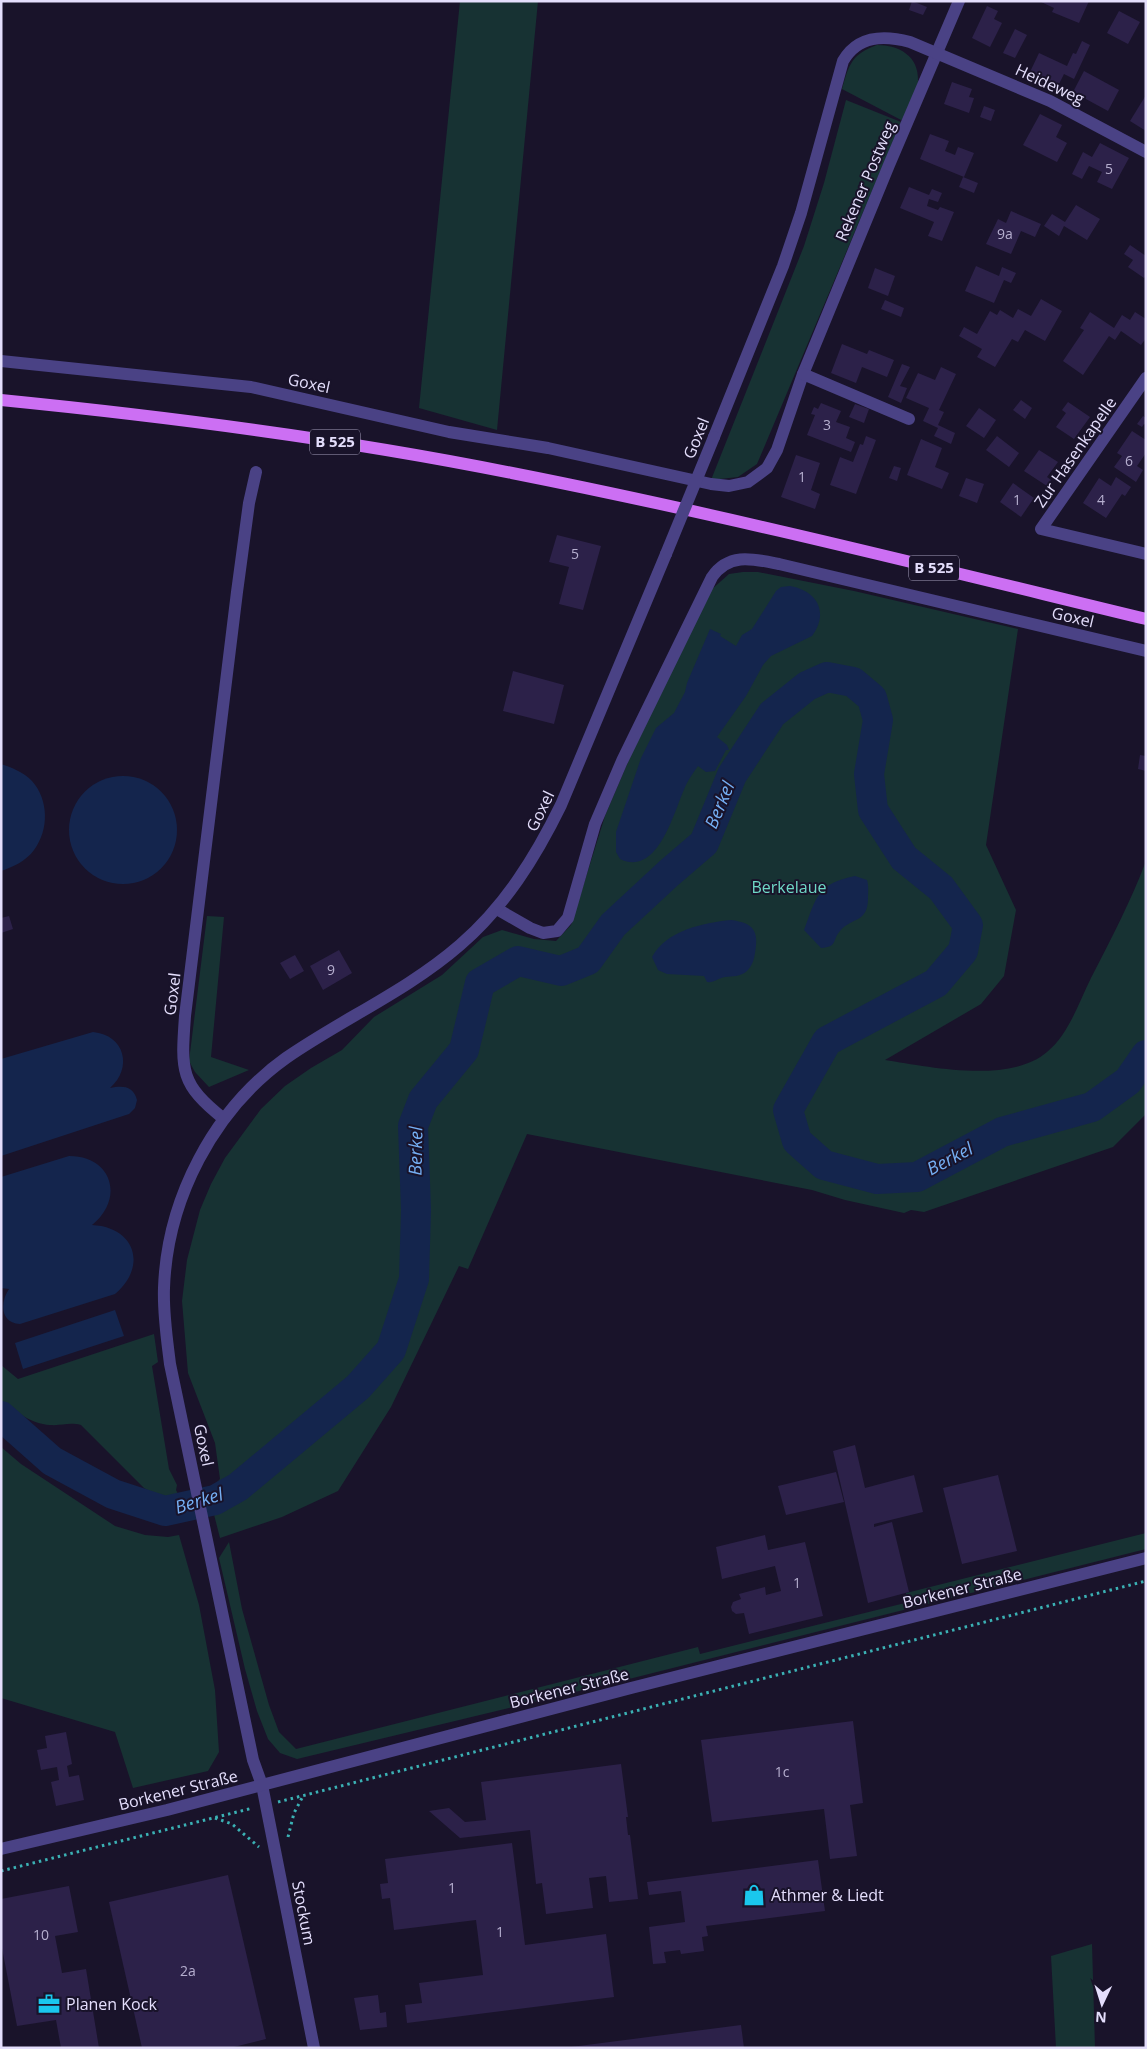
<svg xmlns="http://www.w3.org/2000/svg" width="1147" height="2049" font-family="'Open Sans',sans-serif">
<rect width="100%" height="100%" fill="#19132a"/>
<!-- green -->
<g fill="#173233">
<polygon points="460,1 538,1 497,430 419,408"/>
<path d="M877,45C899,45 919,56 918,81C918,90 907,111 903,121L842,89C849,64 852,54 877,45Z"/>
<polygon points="846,100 901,122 757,464 738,477 711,480 804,246 824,183"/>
<path d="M743,572H758L854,591L1018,629L986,845L1016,910L1004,976L981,1004L885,1060C929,1067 1010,1084 1047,1052C1069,1034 1079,1002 1091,978C1111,939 1131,901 1146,861V1114L1113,1147L924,1212L911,1210L904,1213L845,1200L812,1190L527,1134L468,1269L459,1266L391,1407L338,1491L282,1517L220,1538L208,1491L220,1479L215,1443L188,1373L182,1301L187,1260L200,1210L211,1184L225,1158L261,1109L285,1086L311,1068L342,1050L374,1017L442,975L483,937L502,930L534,939L556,941L571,925L605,816L665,675L711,590L729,574Z"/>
<polygon points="207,916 224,917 211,1057 249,1070 209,1087 195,1072 189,1061"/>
<path d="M154,1334L158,1362L152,1366L169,1469L177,1485L176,1490L179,1496L160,1497L144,1488L81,1425C68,1422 62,1426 50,1425C31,1424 15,1411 1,1400V1365L18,1379Z"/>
<polygon points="1,1447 21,1464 115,1526 145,1535 168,1537 179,1535 199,1605 215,1690 219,1752 208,1771 133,1788 115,1732 1,1698"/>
<polygon points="1146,1533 1146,1549 629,1679 297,1759 280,1753 268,1739 257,1711 245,1669 219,1558 229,1542 242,1609 269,1705 279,1732 296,1749 698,1647 700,1654 905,1603 906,1593"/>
<polygon points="1092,1944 1095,2048 1056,2048 1051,1956"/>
</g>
<!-- water -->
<g fill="#14254d">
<path d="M790,586C818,591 829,613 812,636L771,656L763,665L746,696L717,737L727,745L729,750H726L715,771L706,772L698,766C694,772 690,777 687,783C675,806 660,878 620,859L616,852V832L641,758L656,728L674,713L685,692L687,683L710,629L721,634L720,636L736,646L742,635L752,629L776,591L781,587Z"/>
<path d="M1,764C13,768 23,772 32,781C49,800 49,830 34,850C26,861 13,867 1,871Z"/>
<circle cx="123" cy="830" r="54"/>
<path d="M855,876L867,880C869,887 868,893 868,900C867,923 852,917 840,931C832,940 838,947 821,948L804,930C817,896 817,884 855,876Z"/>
<path d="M731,920C754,923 759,931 755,953C754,960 752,966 747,971C740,977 733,976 725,977C718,978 714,983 707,982L704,976L667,974L658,970L652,957C667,930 703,923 731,920Z"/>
<path d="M93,1032C125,1035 133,1068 110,1088C122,1086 133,1085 137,1100L135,1108L129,1114L1,1156V1059Z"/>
<path d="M69,1156C112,1156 125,1198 92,1225C135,1227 148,1266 115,1294L20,1324C0,1323 0,1302 9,1289L1,1288V1177Z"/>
<polygon points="115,1310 124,1336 23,1369 15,1343"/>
</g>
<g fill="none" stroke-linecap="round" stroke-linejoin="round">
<!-- river -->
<polyline stroke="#14254d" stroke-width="30" points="1,1416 52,1461 113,1494 165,1511 215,1500 238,1487 358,1387 391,1350 414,1279 416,1210 413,1126 423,1100 464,1050 480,983 518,961 561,971 588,960 613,925 669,873 704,843 732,775 772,714 807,686 827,677 853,682 872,698 878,720 869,774 873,810 904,858 941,888 968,925 963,951 936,983 827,1041 788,1110 797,1141 824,1165 877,1179 917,1177 1002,1132 1092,1107 1128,1081 1146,1055"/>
</g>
<!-- building -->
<g fill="#2c2149">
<polygon points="912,1 927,7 923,15 909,10"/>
<polygon points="1039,1 1089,1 1079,23 1052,12 1054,8"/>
<polygon points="987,6 998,11 994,19 1002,23 990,47 972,38"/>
<polygon points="1119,11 1140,22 1128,44 1107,33"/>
<polygon points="1015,29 1027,35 1015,58 1003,53"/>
<polygon points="1082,41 1090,45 1074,79 1064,74 1058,86 1030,72 1039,53 1067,66 1073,53 1076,54"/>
<polygon points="1084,71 1119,90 1108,111 1073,92"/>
<polygon points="952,82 972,89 969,97 974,98 969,113 944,104"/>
<polygon points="1146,95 1146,131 1130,121"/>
<polygon points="984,106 995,110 991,121 980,117"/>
<polygon points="1040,114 1062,125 1056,137 1067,143 1057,162 1023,145"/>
<polygon points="930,134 949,141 945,151 955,155 958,147 974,153 964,177 920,159"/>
<polygon points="1100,143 1129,158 1112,189 1097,182 1102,172 1089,166 1082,179 1072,174 1083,152 1092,157"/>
<polygon points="963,177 978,183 974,193 959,187"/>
<polygon points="909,187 929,195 932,189 942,193 938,202 929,199 927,206 938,210 940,207 954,212 942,241 928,236 934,222 900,208"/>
<polygon points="1076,205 1100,219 1087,240 1064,226 1059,236 1044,226 1052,214 1065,222"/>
<polygon points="1011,211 1041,224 1035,237 1021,231 1011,254 986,244 998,219 1006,223"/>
<polygon points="1130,245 1146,256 1146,276 1144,278 1128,267 1133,260 1124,254"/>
<polygon points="976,266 999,276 1002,267 1016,273 1011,283 1004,280 994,303 965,291"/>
<polygon points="875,268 895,276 888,296 868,288"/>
<polygon points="1041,299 1062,311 1045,341 1025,330 1018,342 1012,339 995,367 977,357 982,349 959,336 964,327 977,334 990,311 997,315 1000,310 1013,318 1018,309 1031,316"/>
<polygon points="885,300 904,308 901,317 881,309"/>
<polygon points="1090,312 1114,328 1122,315 1130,320 1135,312 1146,319 1146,338 1141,345 1121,331 1115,340 1109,336 1083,375 1063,361 1084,330 1080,328"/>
<polygon points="842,344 867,354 869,350 894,360 887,377 862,367 856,383 831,373"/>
<polygon points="902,364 910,367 900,386 907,388 901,403 888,397"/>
<polygon points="941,367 956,374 939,410 944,412 938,425 955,433 951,444 934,436 938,428 923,421 929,408 906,398 918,373 935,380"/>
<polygon points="1021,400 1032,408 1025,419 1013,410"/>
<polygon points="1068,402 1090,417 1074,439 1056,427 1066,413 1062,410"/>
<polygon points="821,403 841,411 836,422 850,427 846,438 855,442 851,452 807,435 815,415 811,414 814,407 818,409"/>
<polygon points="855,404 869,409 864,423 849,417"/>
<polygon points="979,408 996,420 984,438 966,426"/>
<polygon points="1143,416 1146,418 1146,425 1144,424 1142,427 1137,424"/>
<polygon points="1132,431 1146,440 1146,453 1137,466 1143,470 1136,482 1114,467 1122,456 1117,453"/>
<polygon points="866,436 876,440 856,494 830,485 840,457 853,462 860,444 863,445"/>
<polygon points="997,436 1019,453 1009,467 986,450"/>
<polygon points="921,439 942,448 935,467 949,473 942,489 907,475"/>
<polygon points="1039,450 1058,462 1047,477 1051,480 1047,486 1024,471"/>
<polygon points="796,455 820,463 811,490 820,494 815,509 781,497"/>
<polygon points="894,466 901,468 897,481 889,478"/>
<polygon points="1116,477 1131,487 1125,496 1122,494 1106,518 1083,503 1099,478 1111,486"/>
<polygon points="966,478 984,484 977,503 959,496"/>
<polygon points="1013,483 1034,498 1021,517 1000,502"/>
<polygon points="557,535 601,546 583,610 559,604 569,567 549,562"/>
<polygon points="513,671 564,685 554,724 503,711"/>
<polygon points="1140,755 1146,756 1146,771 1138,769"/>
<polygon points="9,916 13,929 1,933 1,918"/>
<polygon points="339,950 352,973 323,990 310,966"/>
<polygon points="295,955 304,971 290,979 280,963"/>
<polygon points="855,1445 865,1488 914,1475 923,1512 874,1524 874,1527 892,1522 909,1592 868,1603 833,1451"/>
<polygon points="836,1472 844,1502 786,1515 778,1486"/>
<polygon points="998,1475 1017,1551 962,1564 943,1488"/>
<polygon points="765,1535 768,1550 805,1542 823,1616 749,1634 744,1613 736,1614 732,1611 731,1607 733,1602 741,1599 739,1594 765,1587 766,1595 781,1591 775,1566 722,1579 716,1547"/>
<polygon points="853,1721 863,1803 850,1805 857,1856 830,1859 824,1809 712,1822 701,1740"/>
<polygon points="66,1732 72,1764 67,1766 69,1777 79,1775 84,1800 56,1806 51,1782 59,1780 57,1767 41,1770 37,1750 47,1748 45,1736"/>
<polygon points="621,1764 628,1817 626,1817 628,1835 630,1835 638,1899 609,1902 606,1876 589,1878 593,1908 546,1914 542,1883 536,1884 530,1830 460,1838 429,1811 449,1808 465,1822 486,1820 481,1782"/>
<polygon points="512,1843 525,1945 606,1934 614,1997 407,2023 405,2005 422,2003 419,1983 483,1975 476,1920 394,1930 390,1898 382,1899 380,1884 388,1883 385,1859"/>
<polygon points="818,1860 825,1911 706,1926 708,1936 702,1937 704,1951 681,1954 680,1950 664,1952 666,1963 653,1964 649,1927 685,1922 681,1891 649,1895 647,1882"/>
<polygon points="228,1875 266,2039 230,2048 142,2048 109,1902"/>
<polygon points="69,1886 78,1932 55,1936 62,1973 86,1969 99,2048 61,2048 56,2020 17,2026 1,1943 1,1899"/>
<polygon points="378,1995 380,2013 386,2012 387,2027 360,2030 354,1998"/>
<polygon points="741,2025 744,2048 571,2048 571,2047"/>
</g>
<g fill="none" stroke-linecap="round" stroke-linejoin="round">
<!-- path -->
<g stroke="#3bb1b4" stroke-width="3" stroke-dasharray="2.5 4" stroke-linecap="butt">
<polyline points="278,1802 1146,1581"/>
<polyline points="215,1818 232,1824 259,1847"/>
<polyline points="288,1837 294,1813 302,1798"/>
<polyline points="1,1871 253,1808"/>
</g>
<!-- minor -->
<g stroke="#4a4285" stroke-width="12">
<polyline points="1,361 251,387 449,432 548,448 711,484 729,486 748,482 767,468 777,450 803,374 889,165 959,1"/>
<polyline points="803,374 909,419"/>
<polyline points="1146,378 1041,529 1146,554"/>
<path d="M714,437L783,266L801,213L843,61C858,35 884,35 910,42L1050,101L1146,152"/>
<path d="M497,909L530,928L543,933L557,931L568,918L595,824L622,761L712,577C729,552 754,559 779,564L1146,651"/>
<path d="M224,1119C180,1084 181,1071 185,1016L237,592L249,503L256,472"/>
<path d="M262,1785L253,1760L170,1364C167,1339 163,1314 164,1288C167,1200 213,1110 286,1058C342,1019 407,991 460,945C505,906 535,858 561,805L666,554"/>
</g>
<!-- tertiary -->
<g stroke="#4a4285" stroke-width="12">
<polyline points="262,1785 314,2048"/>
<polyline points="1,1849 167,1810 631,1688 1146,1558"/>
</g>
<!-- primary -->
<path stroke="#cc6ff3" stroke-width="12" d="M1,400C172,417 343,439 512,473C725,515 935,568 1146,619"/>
<!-- minor-bridge -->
<polyline stroke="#4a4285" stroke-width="12" points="666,554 714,437"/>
</g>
<!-- icons -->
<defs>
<g id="shop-bare" transform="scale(1.725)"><path d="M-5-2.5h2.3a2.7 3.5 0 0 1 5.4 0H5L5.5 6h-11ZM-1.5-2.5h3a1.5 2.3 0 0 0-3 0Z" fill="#1ac7ed" stroke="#19132a" stroke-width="2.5" paint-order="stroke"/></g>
<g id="office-bare" transform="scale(1.725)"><path d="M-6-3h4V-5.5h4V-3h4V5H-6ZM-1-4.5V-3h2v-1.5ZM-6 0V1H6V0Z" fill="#1ac7ed" stroke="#19132a" stroke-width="2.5" paint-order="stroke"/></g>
</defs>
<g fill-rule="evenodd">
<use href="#shop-bare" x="754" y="1895"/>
<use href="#office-bare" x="49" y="2004"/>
</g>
<g text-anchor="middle" stroke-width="4" stroke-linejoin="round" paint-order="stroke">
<!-- number labels -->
<g font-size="14" fill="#b6afcf">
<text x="1109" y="174">5</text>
<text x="1005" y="239">9a</text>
<text x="827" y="430">3</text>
<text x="1129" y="466">6</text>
<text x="802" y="482">1</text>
<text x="1017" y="505">1</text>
<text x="1101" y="505">4</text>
<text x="575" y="559">5</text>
<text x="331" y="975">9</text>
<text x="797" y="1588">1</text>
<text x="782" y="1777">1c</text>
<text x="452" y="1893">1</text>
<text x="500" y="1937">1</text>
<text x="41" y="1940">10</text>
<text x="188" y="1976">2a</text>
</g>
<!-- shield labels -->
<g fill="#19132a" stroke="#a7a1bd" stroke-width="1">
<rect x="310" y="429.5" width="50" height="25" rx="4"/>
<rect x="909" y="555.5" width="50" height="25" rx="4"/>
</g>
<g font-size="15" font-weight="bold" fill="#e4defc">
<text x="335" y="447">B 525</text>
<text x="934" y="573">B 525</text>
</g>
<!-- street labels -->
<g font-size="16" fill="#e4defc" stroke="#19132a">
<text transform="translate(1050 84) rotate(25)" y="6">Heideweg</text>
<text transform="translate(865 181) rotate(-67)" y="6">Rekener Postweg</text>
<text transform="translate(309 383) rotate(12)" y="6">Goxel</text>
<text transform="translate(696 438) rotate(-68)" y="6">Goxel</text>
<text transform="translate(1075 452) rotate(-55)" y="6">Zur Hasenkapelle</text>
<text transform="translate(1073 617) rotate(13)" y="6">Goxel</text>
<text transform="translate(540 811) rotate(-64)" y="6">Goxel</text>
<text transform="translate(172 994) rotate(-83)" y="6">Goxel</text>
<text transform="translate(204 1445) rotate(78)" y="6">Goxel</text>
<text transform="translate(962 1588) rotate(-14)" y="6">Borkener Straße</text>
<text transform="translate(569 1688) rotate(-14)" y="6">Borkener Straße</text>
<text transform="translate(178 1790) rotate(-14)" y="6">Borkener Straße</text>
<text transform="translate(304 1913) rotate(79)" y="6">Stockum</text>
</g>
<!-- park labels -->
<g font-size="16" fill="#6fd8c6" stroke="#19132a">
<text x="789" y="893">Berkelaue</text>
</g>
<!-- poi labels -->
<g font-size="16" fill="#e4defc" stroke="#19132a" text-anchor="start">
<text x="771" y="1901">Athmer &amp; Liedt</text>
<text x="66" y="2010">Planen Kock</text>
</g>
<!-- water labels -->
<g font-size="18" font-style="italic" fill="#75aff4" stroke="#19132a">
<text transform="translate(720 805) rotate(-67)" y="6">Berkel</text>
<text transform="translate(416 1151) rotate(-89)" y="6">Berkel</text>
<text transform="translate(950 1159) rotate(-28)" y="6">Berkel</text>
<text transform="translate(199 1501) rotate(-17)" y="6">Berkel</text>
</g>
</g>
<!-- border -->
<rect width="1147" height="2049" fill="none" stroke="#e4defc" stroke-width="5"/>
<!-- north arrow -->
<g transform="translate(1102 2004) rotate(184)" stroke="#19132a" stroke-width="4" paint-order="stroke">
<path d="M0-4L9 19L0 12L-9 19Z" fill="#e4defc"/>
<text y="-8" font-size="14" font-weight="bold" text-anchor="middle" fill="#e4defc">N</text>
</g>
</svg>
